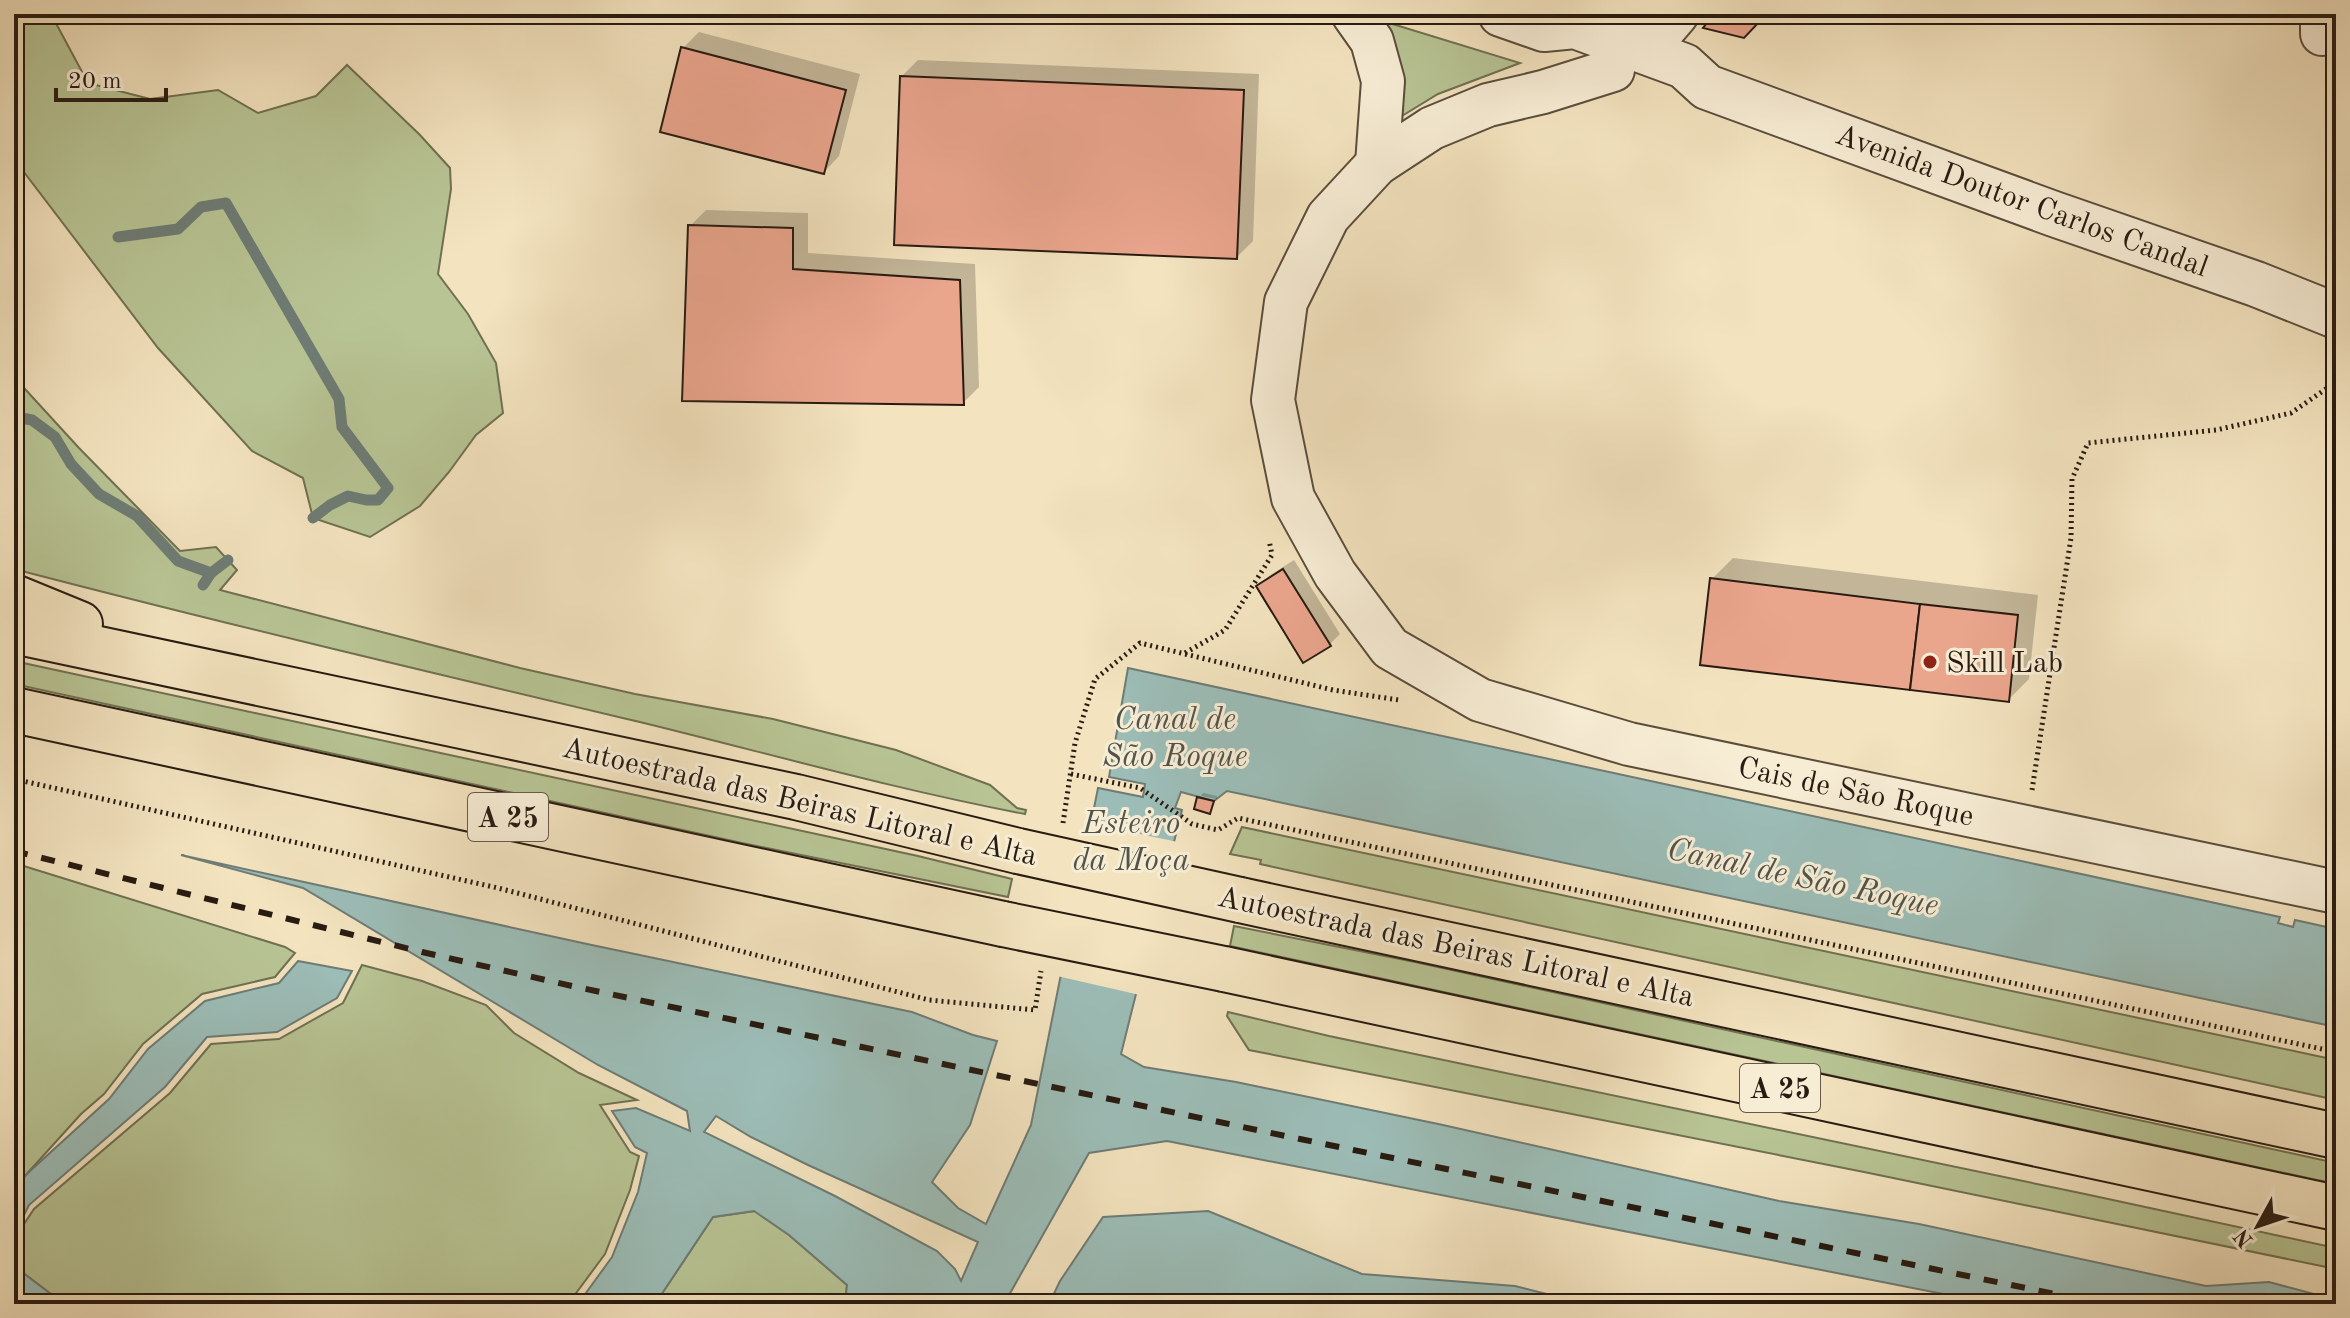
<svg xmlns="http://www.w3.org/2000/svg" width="2350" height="1318" font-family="'Old Standard TT',serif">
<rect width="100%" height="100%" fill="#f3e3bf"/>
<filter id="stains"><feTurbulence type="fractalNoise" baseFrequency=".0025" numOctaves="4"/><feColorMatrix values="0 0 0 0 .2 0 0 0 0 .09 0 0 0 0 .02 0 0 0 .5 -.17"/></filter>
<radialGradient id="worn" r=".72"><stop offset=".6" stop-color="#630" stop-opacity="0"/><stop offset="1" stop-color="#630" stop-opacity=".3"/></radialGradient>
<!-- green -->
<g fill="#b8c494" stroke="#707052" stroke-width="2">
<polygon points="35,14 51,14 88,83 150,99 218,90 258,113 316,96 347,65 420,135 450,168 451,189 438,274 468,314 496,363 503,413 476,435 449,472 420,506 370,537 313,518 303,478 252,451 158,348 14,159 14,24"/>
<polygon points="1373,18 1520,63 1438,94 1397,119"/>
<path d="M14,377L79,448L180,551L216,547L237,570L220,590L520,668L635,694L773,719L896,750L990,785L1017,808L1026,810L1025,814C898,790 774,755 648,724C437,674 225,624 14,569Z"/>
<polygon points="14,661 918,856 1012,879 1008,897 742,843 14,684"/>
<polygon points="1242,827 2336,1060 2336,1100 1260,864 1261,860 1230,854"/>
<polygon points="14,863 285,947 295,953 275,977 202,994 143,1044 104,1094 81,1114 14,1188"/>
<polygon points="1234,926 1415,962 2336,1163 2336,1184 1230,946"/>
<polygon points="362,965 422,981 486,1005 514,1033 579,1073 637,1100 600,1105 630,1152 639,1156 630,1190 605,1254 568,1304 64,1304 14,1266 14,1239 34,1209 170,1093 211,1044 279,1039 343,1003"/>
<polygon points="1228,1012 1329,1036 2085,1194 2336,1248 2336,1269 1864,1172 1249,1050 1227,1016"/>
<polygon points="755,1211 789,1235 847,1285 845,1304 655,1304 713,1217"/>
</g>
<!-- water -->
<g fill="#9cbdb7" stroke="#6e7c75" stroke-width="2" fill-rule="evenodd">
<path d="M1128,668L2280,917L2278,923L2293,927L2295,920L2336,929V1027L1227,791L1214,801L1181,792L1175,808L1182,810L1121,1054L1144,1067L1236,1082L1443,1125L1779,1201L1919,1224L2206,1286L2269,1282L2336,1300V1304H1994L1167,1141L1089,1153L1004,1304H845L847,1285L789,1235L754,1211L713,1217L655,1304H578L612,1257L638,1192L647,1153L635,1147L612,1111L636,1108L690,1131L687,1111L598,1065L303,888L181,855L587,944L912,1012L973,1035L997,1041L970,1125L932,1182L958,1208L986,1224L1031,1125L1098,788L1143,797L1145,784L1109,777ZM716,1116L751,1137L808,1165L978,1242L961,1281L955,1269L937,1251L835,1196L704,1132Z"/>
<polygon points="298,961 352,971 337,998 277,1032 207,1037 165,1087 29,1205 14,1235 14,1188 29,1172 109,1099 148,1049 205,1001 279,983"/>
<polygon points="1208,1211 1362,1274 1515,1286 1586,1304 1049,1304 1060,1281 1103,1217"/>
<polygon points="14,1266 64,1304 14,1304"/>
</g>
<!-- pier -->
<polygon fill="#f3e3bf" points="1087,823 1178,842 1140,995 1057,976"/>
<!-- shadow -->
<g fill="#0003">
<polygon points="1716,14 1772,14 1764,22 1760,18 1743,36"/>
<polygon points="699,32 860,74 839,156 824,172 683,48"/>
<polygon points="918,60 1259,74 1253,241 1237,257 902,76"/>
<polygon points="706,210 808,213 808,253 975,264 979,387 963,403 690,226"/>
<polygon points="1733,558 2038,595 2029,679 2008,700 1712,579"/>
<polygon points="1294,560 1340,634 1330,644 1258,586 1269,576"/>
<polygon points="1203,793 1217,796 1217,799 1201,796"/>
</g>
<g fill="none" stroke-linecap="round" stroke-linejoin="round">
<!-- stream -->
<g stroke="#6e7c75" stroke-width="11">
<polyline points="118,237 178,229 201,207 226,203 339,399 342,427 388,488 378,500 366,500 348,496 330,505 313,518"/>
<polyline points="14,420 16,417 32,420 55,437 71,464 99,494 137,516 178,561 211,573"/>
<polyline points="203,585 211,573 228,560"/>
</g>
</g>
<!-- building -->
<g fill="#eaa58d" stroke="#281b11" stroke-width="2">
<polygon points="1714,14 1753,14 1760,21 1744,38 1703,28"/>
<polygon points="681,47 846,90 824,174 660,132"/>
<polygon points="900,76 1244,90 1237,259 894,245"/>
<polygon points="688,225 793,228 793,269 960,280 964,405 682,401"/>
<polygon points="1283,569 1331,646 1303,663 1256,586"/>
<polygon points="1710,578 1920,604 1910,690 1700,665"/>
<polygon points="1920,604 2018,615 2009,702 1910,690"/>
<polygon points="1197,797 1214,801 1210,814 1194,809"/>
</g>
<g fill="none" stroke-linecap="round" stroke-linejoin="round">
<!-- minor casing -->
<g stroke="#5b4d3c" stroke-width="46">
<g id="minor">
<polyline points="1353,14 1372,41 1383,81 1377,164"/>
<polyline points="2322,34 2322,14"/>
<polyline points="1626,44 1665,28 1677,14"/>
<polyline points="1613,70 1543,92 1488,105 1432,128 1377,164 1328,217 1286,302 1273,400 1293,498 1335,574 1390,648 1480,700 1629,744 2336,892"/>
</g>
</g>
<!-- tertiary casing -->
<g stroke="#5b4d3c" stroke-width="48">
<polyline id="tertiary" points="1501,14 1544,29 1575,26 1684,66 1707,87 2054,214 2256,284 2336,316"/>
</g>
<!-- motorway casing -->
<g stroke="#281b11" stroke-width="48">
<g id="motorway">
<polyline points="14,597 80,624"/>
<polyline points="14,631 796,797 1018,851"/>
<polyline points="14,710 1003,924"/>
<polyline points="1240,900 2336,1136"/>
<polyline points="1224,969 2336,1208"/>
</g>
</g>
<!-- path -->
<g stroke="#281b11" stroke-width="5" stroke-dasharray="2 4" stroke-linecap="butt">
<polyline points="1185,653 1225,630 1272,555 1269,540"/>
<polyline points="1071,774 1140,788 1192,824 1218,830 1238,818 2336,1052"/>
<polyline points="14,779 498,888 929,1000 1035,1010 1041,971"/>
<polyline points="2032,790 2071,538 2072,479 2088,443 2216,430 2291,413 2336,382"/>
<polyline points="1063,823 1075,743 1095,679 1140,643 1333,690 1399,700"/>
</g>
<!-- minor -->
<use href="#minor" stroke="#f7edd5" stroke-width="42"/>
<!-- tertiary -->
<use href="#tertiary" stroke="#f7edd5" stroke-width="44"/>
<!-- motorway -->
<use href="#motorway" stroke="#f3e3bf" stroke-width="44"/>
<!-- rail -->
<polyline stroke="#281b11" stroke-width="6" stroke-dasharray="14 14" stroke-linecap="butt" points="14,851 422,952 572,986 1300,1139 2104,1304"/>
<!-- motorway-bridge casing -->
<g stroke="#281b11" stroke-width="48" stroke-linecap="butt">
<g id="motorway-bridge">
<polyline points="1018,851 1240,900"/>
<polyline points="1003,924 1224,969"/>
</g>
</g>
<!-- motorway-bridge -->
<use href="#motorway-bridge" stroke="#f3e3bf" stroke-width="44"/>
</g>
<!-- markers -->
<circle fill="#8f2418" stroke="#f7edd5" stroke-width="3" cx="1930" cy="662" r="8"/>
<g text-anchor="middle" stroke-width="6" stroke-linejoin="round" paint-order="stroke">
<!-- shield labels -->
<g fill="#f7edd5" stroke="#665a4c" stroke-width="2">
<rect x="468" y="793" width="80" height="48" rx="6"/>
<rect x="1740" y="1064" width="80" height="48" rx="6"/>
</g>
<g font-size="28" font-weight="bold" fill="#281b11">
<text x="508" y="827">A 25</text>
<text x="1780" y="1098">A 25</text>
</g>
<!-- street labels -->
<g font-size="30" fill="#281b11" stroke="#f7edd5">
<text transform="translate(2022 200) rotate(20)" y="10">Avenida Doutor Carlos Candal</text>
<text transform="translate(1856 791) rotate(12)" y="10">Cais de São Roque</text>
<text transform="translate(800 801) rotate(13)" y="10">Autoestrada das Beiras Litoral e Alta</text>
<text transform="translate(1456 946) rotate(12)" y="10">Autoestrada das Beiras Litoral e Alta</text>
</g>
<!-- poi labels -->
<g font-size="30" fill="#281b11" stroke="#f7edd5" text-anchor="start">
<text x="1946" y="672">Skill Lab</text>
</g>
<!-- water labels -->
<g font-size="32" font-style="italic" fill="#51544b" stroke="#f7edd5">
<text x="1175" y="729">Canal de<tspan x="1175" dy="37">São Roque</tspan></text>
<text x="1131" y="833">Esteiro<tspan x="1131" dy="37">da Moça</tspan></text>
<text transform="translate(1803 876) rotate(12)" y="11">Canal de São Roque</text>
</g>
</g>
<!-- margin -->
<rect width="2350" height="1318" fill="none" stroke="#f3e3bf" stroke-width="48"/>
<rect x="16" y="16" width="2318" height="1286" fill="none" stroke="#281b11" stroke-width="4"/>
<rect x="24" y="24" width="2302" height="1270" fill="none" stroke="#281b11" stroke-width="2"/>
<!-- north arrow -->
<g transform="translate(2258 1226) rotate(230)" stroke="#f7edd5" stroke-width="6" paint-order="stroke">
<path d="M0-6L14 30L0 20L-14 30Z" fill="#281b11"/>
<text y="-12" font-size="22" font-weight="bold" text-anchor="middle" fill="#281b11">N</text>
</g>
<!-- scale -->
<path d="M56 88v12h110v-12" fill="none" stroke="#281b11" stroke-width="4"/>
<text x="68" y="88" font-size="24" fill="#281b11" stroke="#f7edd5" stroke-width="6" paint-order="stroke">20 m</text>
<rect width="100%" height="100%" filter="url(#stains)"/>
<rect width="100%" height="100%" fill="url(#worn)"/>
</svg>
